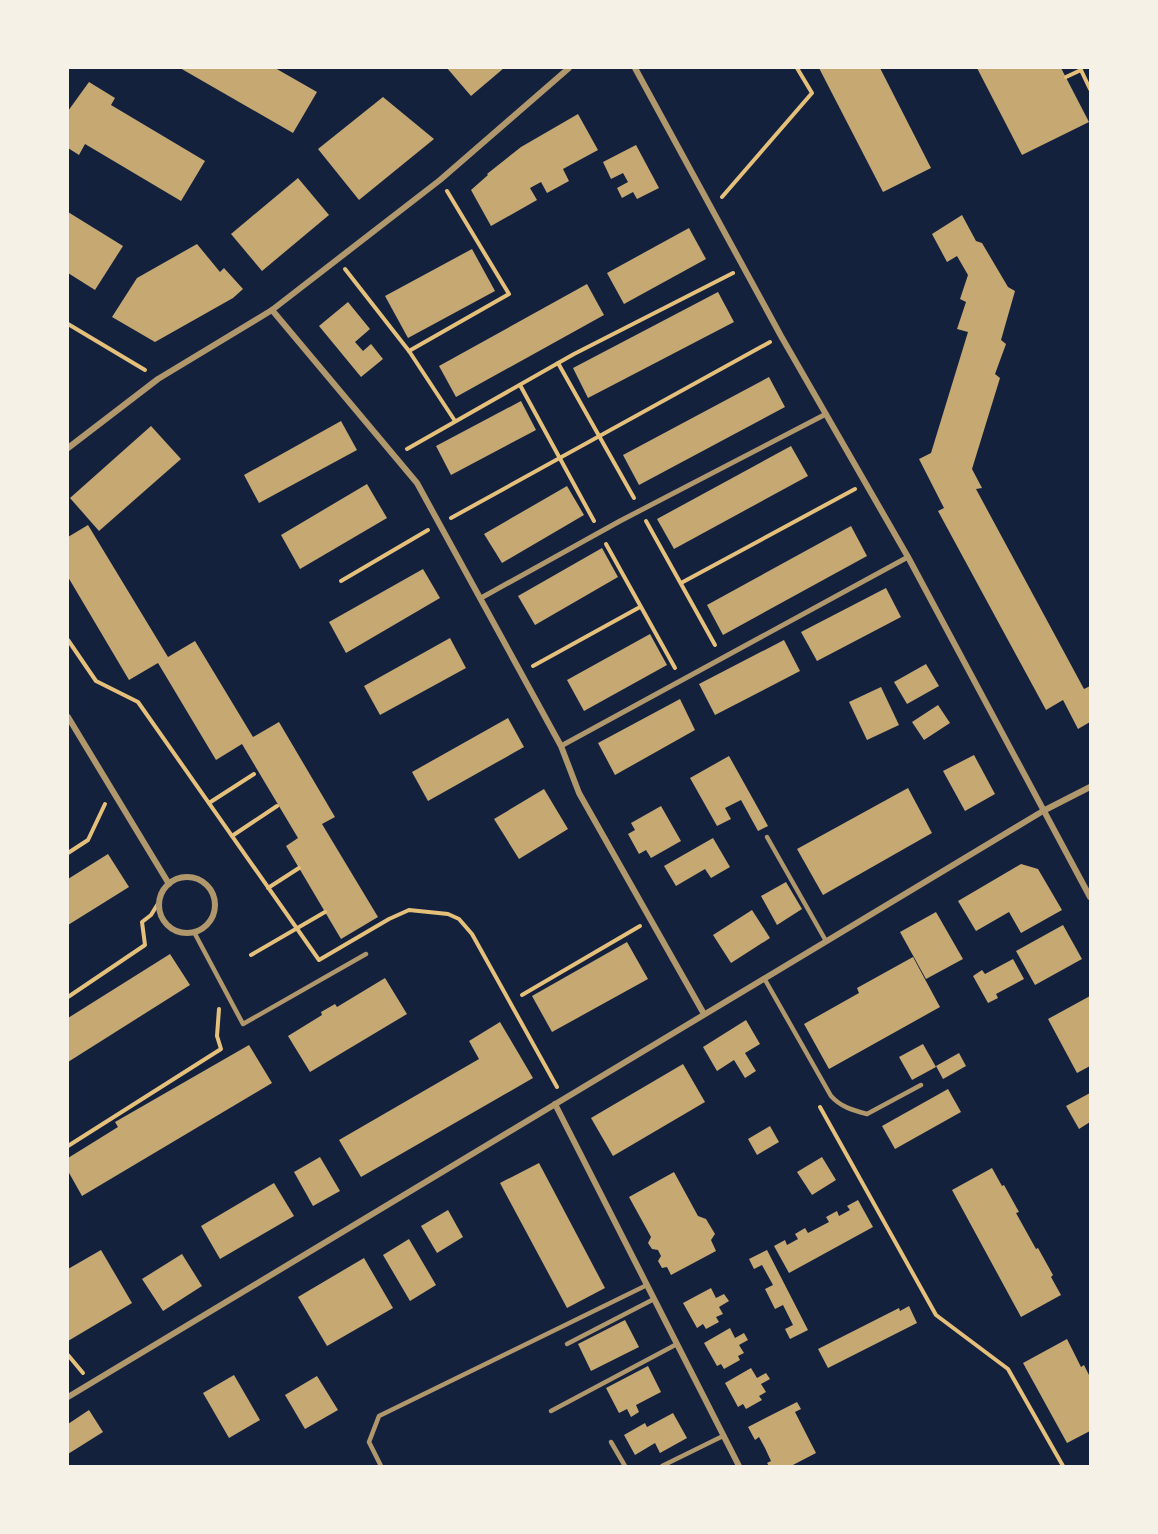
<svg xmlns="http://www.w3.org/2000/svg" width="1158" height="1534" font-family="Inter,sans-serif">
<rect width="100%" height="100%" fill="#14213d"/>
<!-- building -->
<g fill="#c6a872">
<polygon points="180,68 275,68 317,92 293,133"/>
<polygon points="447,68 504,68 471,96"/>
<polygon points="819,68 880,68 931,168 883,192"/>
<polygon points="977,68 1061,68 1089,122 1022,155"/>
<polygon points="89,82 115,98 111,105 205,161 181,201 85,144 79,155 68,148 68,111"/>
<polygon points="383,97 434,139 359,200 318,149"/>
<polygon points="578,114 598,150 563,169 569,181 547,193 541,182 530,188 537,200 491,226 471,190 488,175 487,174 521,147"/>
<polygon points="636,145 659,188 637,199 633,192 622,198 617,188 628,182 623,173 611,179 603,162"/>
<polygon points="298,178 329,215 262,271 231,234"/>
<polygon points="68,212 123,246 95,290 68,273"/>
<polygon points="962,215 976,241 982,243 1008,287 1015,291 1001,340 1006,344 995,374 1000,378 972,469 982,488 976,489 1084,689 1090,686 1090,722 1078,729 1063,700 1046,710 938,511 944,508 919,459 931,453 968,332 957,329 966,302 960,299 968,275 957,256 947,262 932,234"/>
<polygon points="689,228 706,259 624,304 607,273"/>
<polygon points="197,244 220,272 224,268 243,289 233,298 155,342 112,317 137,278"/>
<polygon points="472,249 495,291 408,338 385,296"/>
<polygon points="587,284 604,315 456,397 439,366"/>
<polygon points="718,292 734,322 588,398 573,368"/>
<polygon points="348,302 370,329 355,342 363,351 371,344 383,359 361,377 319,326"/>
<polygon points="769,377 785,407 639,485 623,455"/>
<polygon points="521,401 536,430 451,475 436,446"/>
<polygon points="341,421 357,450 259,503 244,475"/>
<polygon points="151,426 181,459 99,531 70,498"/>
<polygon points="791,446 808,476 674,549 657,519"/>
<polygon points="367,484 387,518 300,569 281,535"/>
<polygon points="567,486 584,515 502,563 484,534"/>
<polygon points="88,525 168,657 195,641 253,737 279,722 335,817 322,824 378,917 341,939 286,846 298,838 242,744 216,760 158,663 129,680 68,577 68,537"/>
<polygon points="851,526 867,556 723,635 707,605"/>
<polygon points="602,548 618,577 535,625 518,596"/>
<polygon points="423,569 440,598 346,653 329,622"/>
<polygon points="886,588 901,617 817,661 801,632"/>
<polygon points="650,634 667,665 584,711 567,680"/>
<polygon points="450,638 466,668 380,715 364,686"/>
<polygon points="784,640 800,671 715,715 699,684"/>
<polygon points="926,664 939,686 907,704 894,682"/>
<polygon points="881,687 899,725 867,740 849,702"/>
<polygon points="680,699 695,730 615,775 598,743"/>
<polygon points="938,705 950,723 924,740 912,722"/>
<polygon points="508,718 524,747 428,801 412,772"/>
<polygon points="974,755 995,794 965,811 943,771"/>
<polygon points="729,756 768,826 758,831 741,800 725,808 731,819 717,826 690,778"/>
<polygon points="908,788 932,833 823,895 797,849"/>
<polygon points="544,789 568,829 519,859 494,819"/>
<polygon points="661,806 681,841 651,858 646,850 639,854 628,834 635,830 631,823"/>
<polygon points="713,838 730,867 711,878 705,869 676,886 664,866"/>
<polygon points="108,854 129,887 68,925 68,879"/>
<polygon points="1021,864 1038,869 1062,910 1021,933 1009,912 976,931 958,901"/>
<polygon points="786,882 802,909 777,925 761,896"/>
<polygon points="752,910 770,938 731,963 713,935"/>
<polygon points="936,912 963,959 926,979 900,932"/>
<polygon points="1063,925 1082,959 1035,985 1016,951"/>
<polygon points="627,942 648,979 552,1032 532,996"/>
<polygon points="170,954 190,985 68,1062 68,1018"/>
<polygon points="913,957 940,1007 829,1069 804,1024 859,993 857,988"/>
<polygon points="1013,959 1024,979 996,994 998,998 988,1003 973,976 982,970 985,974"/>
<polygon points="385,978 407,1014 310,1072 288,1036 322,1015 321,1012 335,1004 337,1007"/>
<polygon points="1090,996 1090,1066 1077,1073 1048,1019"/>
<polygon points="746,1020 760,1044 745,1053 756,1071 745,1078 734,1060 717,1071 703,1047"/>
<polygon points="500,1022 533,1078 361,1177 339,1140 479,1059 469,1041"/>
<polygon points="923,1044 936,1067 912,1080 899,1057"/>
<polygon points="249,1045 272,1083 82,1196 68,1171 68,1158 118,1127 115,1122"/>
<polygon points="959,1053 966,1066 943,1079 936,1066"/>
<polygon points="683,1064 705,1102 613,1156 591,1118"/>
<polygon points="948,1089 961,1112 895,1149 882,1126"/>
<polygon points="1090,1093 1090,1122 1079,1129 1066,1106"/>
<polygon points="770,1126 779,1142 757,1155 748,1139"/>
<polygon points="320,1157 340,1191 313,1206 294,1172"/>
<polygon points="822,1157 836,1180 812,1195 797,1172"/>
<polygon points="539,1163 605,1288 567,1308 500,1183"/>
<polygon points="992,1168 1002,1186 1004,1185 1019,1212 1016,1213 1036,1249 1038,1248 1053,1275 1051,1277 1061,1295 1021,1317 952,1190"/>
<polygon points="674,1172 698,1216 706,1219 715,1234 711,1240 716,1251 671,1275 667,1267 662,1268 658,1261 661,1256 658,1250 652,1249 648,1243 651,1237 629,1197"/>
<polygon points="274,1183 294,1216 220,1259 201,1226"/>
<polygon points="858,1200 873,1227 789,1273 774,1246 785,1240 787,1245 798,1239 795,1234 805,1228 808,1233 829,1222 826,1217 837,1211 839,1216 850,1210 847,1206"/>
<polygon points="448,1210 463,1237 437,1253 421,1226"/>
<polygon points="409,1239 436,1285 410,1301 383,1255"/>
<polygon points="101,1250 132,1303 68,1341 68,1269"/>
<polygon points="767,1250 808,1330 790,1339 785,1329 793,1325 783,1305 775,1309 765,1289 773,1285 762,1265 754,1269 749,1259"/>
<polygon points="182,1254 202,1286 163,1311 142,1279"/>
<polygon points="364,1258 393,1308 327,1346 298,1297"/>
<polygon points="711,1288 716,1298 724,1294 729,1301 719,1307 723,1314 716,1317 719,1322 706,1329 703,1324 697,1328 683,1303"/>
<polygon points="909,1306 917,1323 828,1368 818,1349 899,1308 900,1311"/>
<polygon points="625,1320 639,1347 591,1371 578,1344"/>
<polygon points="730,1328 735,1338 744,1333 748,1340 739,1345 744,1353 738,1356 740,1360 724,1369 721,1364 717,1366 704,1343"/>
<polygon points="1067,1339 1081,1367 1084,1365 1090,1377 1090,1431 1067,1443 1023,1363"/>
<polygon points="648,1366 661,1392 636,1405 639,1412 631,1417 627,1409 619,1413 606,1388"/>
<polygon points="751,1368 757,1378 766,1373 770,1379 761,1384 766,1392 759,1396 762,1400 746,1409 743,1404 738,1407 725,1383"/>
<polygon points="234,1375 260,1420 229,1438 203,1393"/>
<polygon points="317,1376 338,1410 305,1429 285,1395"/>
<polygon points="797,1402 801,1409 795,1412 816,1453 791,1466 769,1466 767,1463 771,1461 765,1448 759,1437 755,1440 748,1427"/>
<polygon points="89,1410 103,1432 68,1454 68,1424"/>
<polygon points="673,1413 687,1438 660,1453 655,1443 635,1455 624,1435 645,1423 647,1427"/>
</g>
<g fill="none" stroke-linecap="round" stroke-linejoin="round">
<!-- path -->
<g stroke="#e5c07b" stroke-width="4">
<polyline points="1080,68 1090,89"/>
<polyline points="1066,77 1081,70"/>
<polyline points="447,191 509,294 409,351 455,421"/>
<polyline points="722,197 812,93 797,68"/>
<polyline points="345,269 409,351"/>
<polyline points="68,324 145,370"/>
<polyline points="558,363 634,498"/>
<polyline points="520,385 594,521"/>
<polyline points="407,449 574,354 733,273"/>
<polyline points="451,518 770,342"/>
<polyline points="646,521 715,645"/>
<polyline points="606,544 675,668"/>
<polyline points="341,581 428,530"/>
<polyline points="681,583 855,489"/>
<polyline points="68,640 96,681 138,702 319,960 389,919 409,910 448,914 459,919 472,934 557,1087"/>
<polyline points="533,666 640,607"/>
<polyline points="209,803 254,774"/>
<polyline points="232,836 277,806"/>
<polyline points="68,853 88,840 105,804"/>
<polyline points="268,888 299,868"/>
<polyline points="251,955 325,912"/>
<polyline points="522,995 640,926"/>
<polyline points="68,997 145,945 142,922 151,915 159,902"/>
<polyline points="820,1107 936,1315 1008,1369 1063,1466"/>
<polyline points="68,1146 221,1049 217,1036 219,1009"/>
<polyline points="68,1355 83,1373"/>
</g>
<!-- service -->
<g stroke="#b1986c" stroke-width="4.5">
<polyline points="767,837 826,941"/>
<polyline points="194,932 243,1024 366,954"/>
<path d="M764,978L831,1096C841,1107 852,1110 867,1114L921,1085"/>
<polyline points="567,1344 654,1299"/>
<polyline points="551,1411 677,1344"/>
<polyline points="611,1442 625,1466"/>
<polyline points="381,1466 369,1442 379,1416 647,1285"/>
<polyline points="662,1466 723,1436"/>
</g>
<!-- pedestrian -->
<g stroke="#b1986c" stroke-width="5">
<polyline points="481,598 620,521 826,414"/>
<polyline points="561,746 908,557"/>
</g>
<!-- minor -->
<g stroke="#b1986c" stroke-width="6">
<polyline points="635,68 781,336 908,557 1090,897"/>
<polyline points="272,310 417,483 561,746 579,793 704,1014"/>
<polyline points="68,448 158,379 272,310 440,180 569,68"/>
<polyline points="68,717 169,884"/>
<circle cx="187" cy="905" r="28"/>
<polyline points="555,1104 739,1466"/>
<polyline points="68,1397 1043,811 1090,787"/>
</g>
</g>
<!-- border -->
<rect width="1158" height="1534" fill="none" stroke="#f6f1e7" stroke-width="138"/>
</svg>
